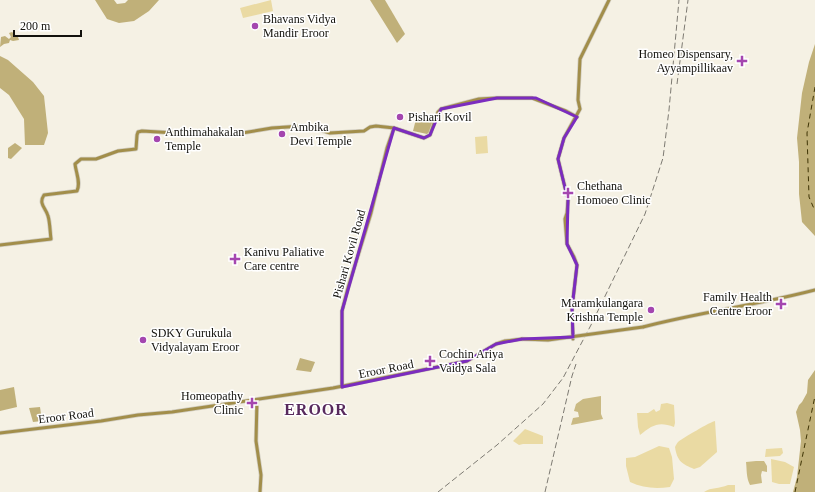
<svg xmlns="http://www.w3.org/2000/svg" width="815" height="492" font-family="Georgia,serif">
<rect width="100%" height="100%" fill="#f5f1e4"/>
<!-- green -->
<g fill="#eadaa3">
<polygon points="271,0 273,11 243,18 240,8"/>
<polygon points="487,136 488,153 476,154 475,137"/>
<path d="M667,403L674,405L675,423L674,427C659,421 652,425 640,435L638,427L637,413H648L654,409L656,412L660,410L661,404Z"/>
<path d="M715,421L717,452L700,467L694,469C682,464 677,461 675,447C676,445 677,443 678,442C681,439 712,421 715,421Z"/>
<polygon points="525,429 543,436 543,444 523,444 519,445 513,441"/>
<path d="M659,446L669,448L672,457L674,479L670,487C655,489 643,488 630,482L626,466V458L635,457Z"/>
<polygon points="782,448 783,453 780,456 765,457 766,449"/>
<polygon points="771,459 785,462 794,467 790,484 779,484 772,482"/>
<path d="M728,485H735V492H704C711,487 719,489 728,485Z"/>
</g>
<!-- forest -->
<g fill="#caba83">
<polygon points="601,396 601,414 603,419 571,425 573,418 579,417 578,412 574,411 576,404 583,399"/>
<path d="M756,461H764L767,466V472L762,471L761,475L762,483L750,485C746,477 747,470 746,462Z"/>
</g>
<!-- water -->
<g fill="#c0b079">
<polygon points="95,0 114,0 117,4 125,3 128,0 159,0 149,11 134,21 119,23 107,19"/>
<polygon points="370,0 385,0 405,34 397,43"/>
<polygon points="12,32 18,37 19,40 13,41 10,40 9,43 4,44 0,47 1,37 5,36 9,39 11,37 9,33"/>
<polygon points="815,44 815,236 802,222 799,194 799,162 797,138 802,93 809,62"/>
<polygon points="0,56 8,60 33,82 44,96 48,133 44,145 25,145 24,119 9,95 0,88"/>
<path d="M416,119L433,122C433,126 431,132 427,134L413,131Z"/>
<polygon points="15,143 22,148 11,159 8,158 8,148"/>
<polygon points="300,358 315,362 311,372 296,370"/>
<polygon points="815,370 815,492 793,492 797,477 801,441 800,430 796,412 799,405 802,402 807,393 808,380"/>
<polygon points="14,387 17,407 0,411 0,390"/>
<polygon points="40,407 42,421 33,422 29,408"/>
</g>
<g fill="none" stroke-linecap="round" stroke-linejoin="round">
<!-- ferry -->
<g stroke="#3e3304" stroke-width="1" stroke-dasharray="5 4" stroke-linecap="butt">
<polyline points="815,87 807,133 809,197 815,211"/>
<polyline points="795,492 815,396"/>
</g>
<!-- secondary casing -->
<g stroke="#d1cdc1" stroke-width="4.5">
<g id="secondary">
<path d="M0,245L51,239C50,232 50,222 48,216C46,208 38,204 44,195L77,191C81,183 76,173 75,164L81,159H96L118,151L136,149L137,135L138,132L142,131L192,134H236L272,128L302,126L310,127L330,133L364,131L370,127L376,126L394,128L424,138L430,135L438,112L441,109L479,99L497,98H532L566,111L577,117"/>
<path d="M643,327C700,312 758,305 815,290"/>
<polyline points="573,339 572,308 577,265 574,257 567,244 565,219 567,213 568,200 558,159 564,138 580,109 578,100 580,59 609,0"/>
<polyline points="342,387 342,311 348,288 371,213 387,148 394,128"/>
<polyline points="257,400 256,441 261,475 260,492"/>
<polyline points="0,433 101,421 138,415 172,412 333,388 467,361 496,344 505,341 522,339"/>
</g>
</g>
<!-- secondary -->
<use href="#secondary" stroke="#a28e4a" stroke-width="3"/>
<!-- rail -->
<g stroke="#7d7a72" stroke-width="1" stroke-dasharray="6 3" stroke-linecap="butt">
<polyline points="677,84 688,0"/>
<polyline points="438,492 497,445 543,404 563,378 591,325 645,214 663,158 669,110 679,0"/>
<polyline points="545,492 572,376 576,364"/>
</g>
<!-- secondary-bridge casing -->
<g stroke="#d1cdc1" stroke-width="4.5" stroke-linecap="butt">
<polyline id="secondary-bridge" points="522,339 548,340 643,327"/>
</g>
<!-- secondary-bridge -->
<use href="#secondary-bridge" stroke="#a28e4a" stroke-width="3"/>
</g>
<!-- marked area -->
<path fill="none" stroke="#7b2cbf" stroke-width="3" stroke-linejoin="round" d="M497,98H536L577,117L564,138L558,159L568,200L567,244L577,265L572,308L573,337L522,339L496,344L467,361L342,387V311L394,128L424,138L430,135L441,109Z"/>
<!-- markers -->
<g fill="#a446af" stroke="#fff" stroke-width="1.5">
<circle cx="255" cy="26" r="4"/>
<path d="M740 55h4v4h4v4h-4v4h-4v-4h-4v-4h4z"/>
<circle cx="400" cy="117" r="4"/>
<circle cx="282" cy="134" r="4"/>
<circle cx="157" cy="139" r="4"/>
<path d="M566 187h4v4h4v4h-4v4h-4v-4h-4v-4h4z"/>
<path d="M233 253h4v4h4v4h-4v4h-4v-4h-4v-4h4z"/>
<path d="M779 298h4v4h4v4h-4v4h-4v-4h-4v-4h4z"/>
<circle cx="651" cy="310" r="4"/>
<circle cx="143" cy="340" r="4"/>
<path d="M428 355h4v4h4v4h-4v4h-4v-4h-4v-4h4z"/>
<path d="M250 397h4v4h4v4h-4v4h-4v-4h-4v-4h4z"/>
</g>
<g text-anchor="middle" stroke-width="3" stroke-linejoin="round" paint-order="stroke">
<!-- poi labels -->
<g font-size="12" fill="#12110c" stroke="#fff" text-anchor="start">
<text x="263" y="23">Bhavans Vidya<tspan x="263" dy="14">Mandir Eroor</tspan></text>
<text x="733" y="58" text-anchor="end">Homeo Dispensary,<tspan x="733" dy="14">Ayyampillikaav</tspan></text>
<text x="408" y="121">Pishari Kovil</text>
<text x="290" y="131">Ambika<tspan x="290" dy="14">Devi Temple</tspan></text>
<text x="165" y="136">Anthimahakalan<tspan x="165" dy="14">Temple</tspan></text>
<text x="577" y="190">Chethana<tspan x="577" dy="14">Homoeo Clinic</tspan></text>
<text x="244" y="256">Kanivu Paliative<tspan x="244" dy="14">Care centre</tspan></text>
<text x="772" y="301" text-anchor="end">Family Health<tspan x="772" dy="14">Centre Eroor</tspan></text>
<text x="643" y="307" text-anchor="end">Maramkulangara<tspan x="643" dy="14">Krishna Temple</tspan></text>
<text x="151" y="337">SDKY Gurukula<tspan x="151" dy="14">Vidyalayam Eroor</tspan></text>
<text x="439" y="358">Cochin Ariya<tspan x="439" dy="14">Vaidya Sala</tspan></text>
<text x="243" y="400" text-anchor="end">Homeopathy<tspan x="243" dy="14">Clinic</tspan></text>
</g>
<!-- street labels -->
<g font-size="12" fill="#12110c" stroke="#fff">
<text transform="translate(349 254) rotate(-74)" y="4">Pishari Kovil Road</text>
<text transform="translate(386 369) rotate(-11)" y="4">Eroor Road</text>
<text transform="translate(66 416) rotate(-7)" y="4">Eroor Road</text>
</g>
<!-- district labels -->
<g font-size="16" font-weight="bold" letter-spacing="1" fill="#582a5d" stroke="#fff">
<text x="316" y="415">EROOR</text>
</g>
</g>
<!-- scale -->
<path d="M14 30v6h67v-6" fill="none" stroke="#12110c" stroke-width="2"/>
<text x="20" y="30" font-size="12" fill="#12110c" stroke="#ffffff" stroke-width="3" paint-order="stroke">200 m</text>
</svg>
